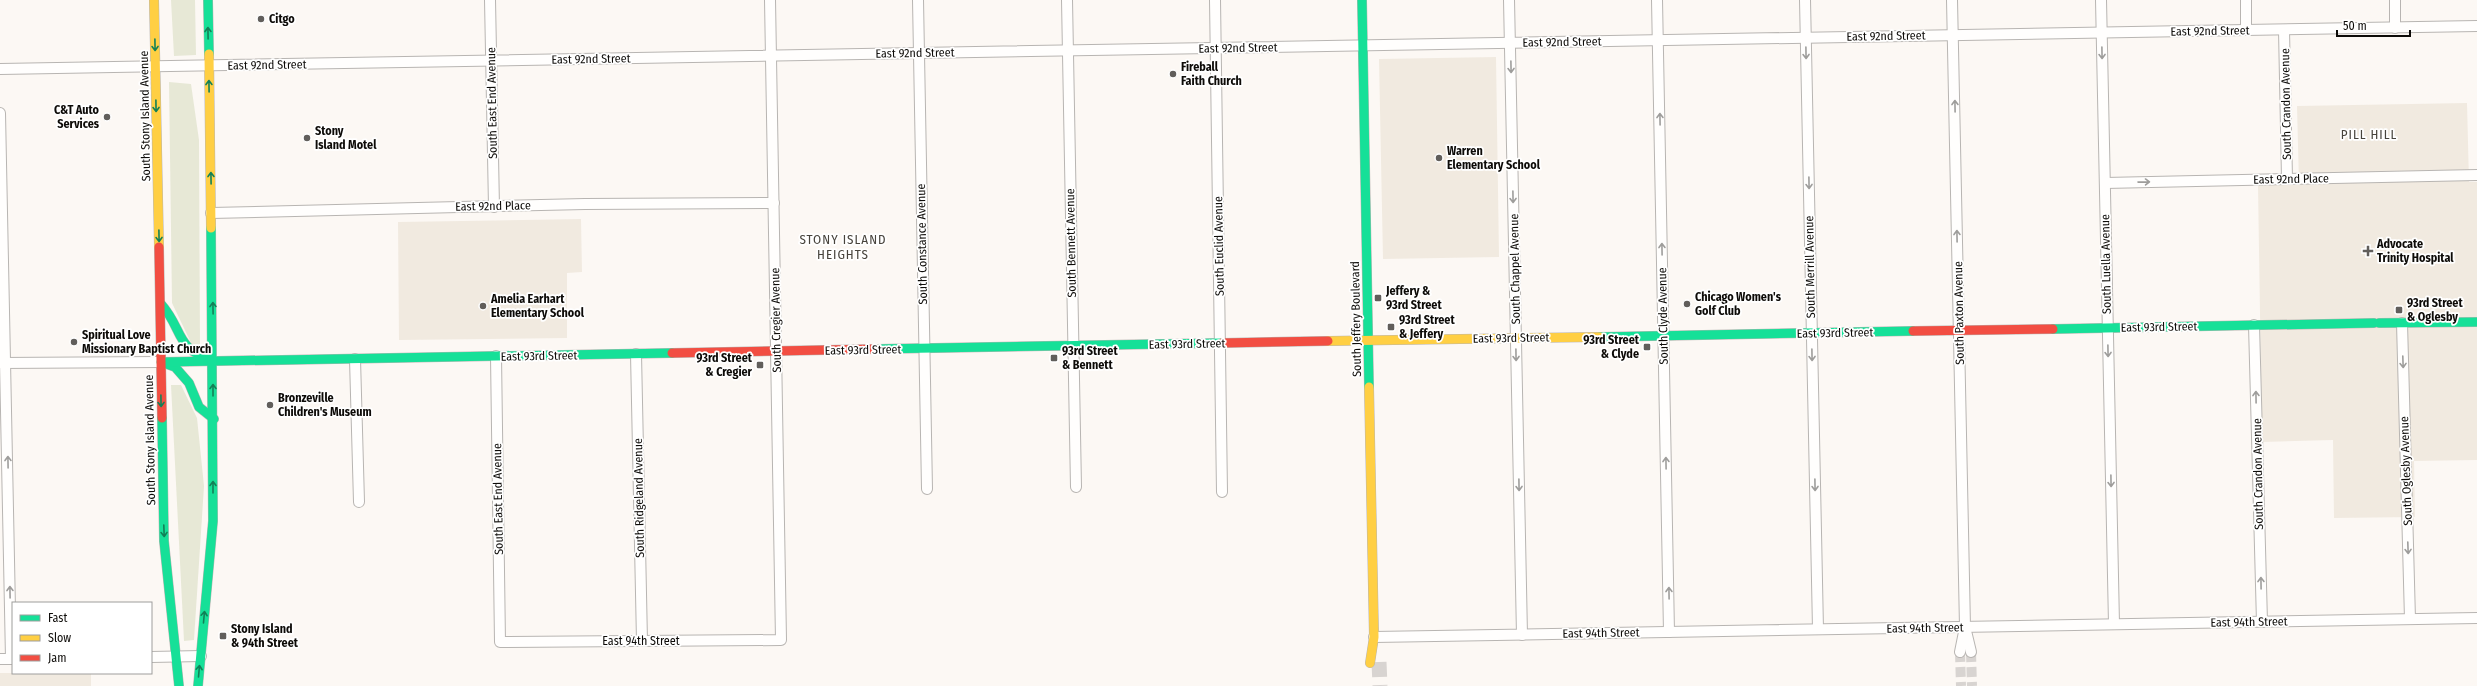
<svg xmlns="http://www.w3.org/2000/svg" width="2477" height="686" font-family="'Fira Sans Condensed',sans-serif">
<rect width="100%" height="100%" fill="#fcf8f4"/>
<!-- built -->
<g fill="#f1eae0">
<polygon points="1496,57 1499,257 1383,259 1379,59"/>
<polygon points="2467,103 2469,182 2477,182 2477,460 2414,461 2415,517 2334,518 2333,440 2262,442 2258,185 2299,184 2297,106"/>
<polygon points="581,219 582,272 567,273 567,338 399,340 398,222"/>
<rect x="0" y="673" width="91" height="13"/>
</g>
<!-- green -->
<g fill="#e7e8d6">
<polygon points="171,0 195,0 196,55 174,56"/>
<polygon points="169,82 191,84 199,140 200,348 193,347 172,303"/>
<polygon points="171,385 181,385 197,418 204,486 194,640 184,641"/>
</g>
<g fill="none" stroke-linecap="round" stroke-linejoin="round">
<!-- street-tunnel -->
<g stroke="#d8d4d1" stroke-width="10" stroke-dasharray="10 5" stroke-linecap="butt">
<polyline points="1960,652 1961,686"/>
<polyline points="1971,652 1972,686"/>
</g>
<!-- secondary-tunnel -->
<polyline stroke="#d8d4d1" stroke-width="15" stroke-dasharray="15 8" stroke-linecap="butt" points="1379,662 1380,686"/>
<!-- street casing -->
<g stroke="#b8b5b2" stroke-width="12">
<g id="street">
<polyline points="490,0 494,207"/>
<polyline points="918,0 927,489"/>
<polyline points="1067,0 1076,487"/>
<polyline points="1215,0 1222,492"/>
<polyline points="1509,0 1522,635"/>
<polyline points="1657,0 1669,632"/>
<polyline points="1805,0 1818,629"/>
<polyline points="1952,0 1965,627 1960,652"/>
<polyline points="2101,0 2114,624"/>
<polyline points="2246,0 2246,30"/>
<polyline points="2395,0 2395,28"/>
<polyline points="2284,30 2287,179"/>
<polyline points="0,69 2477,26"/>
<polyline points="0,113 11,659"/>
<polyline points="2105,183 2477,175"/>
<polyline points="211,213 585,204 774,203"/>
<polyline points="2402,323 2410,619"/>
<polyline points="2254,325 2262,622"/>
<polyline points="636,354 642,641"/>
<polyline points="496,356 500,642 781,640 770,0"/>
<polyline points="355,359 359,502"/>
<polyline points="0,363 161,362"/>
<polyline points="1966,631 1971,652"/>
<polyline points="1374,637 2477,618"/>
<polyline points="151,657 201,656"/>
<polyline points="0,659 13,659"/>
</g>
</g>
<!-- fast casing -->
<g stroke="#b8b5b2" stroke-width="10">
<g id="fast">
<polyline points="208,0 209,54"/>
<polyline points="1362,0 1369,387"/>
<path d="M161,304C184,330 174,348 213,361"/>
<polyline points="2379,323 2477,322"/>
<polyline points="2053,329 2374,323"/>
<polyline points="1600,337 1913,331"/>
<polyline points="877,349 1222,343"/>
<polyline points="161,362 175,367 189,383 199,407 214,419"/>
<polyline points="164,362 672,353"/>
<polyline points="162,418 164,541 179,686"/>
<polyline points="198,686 213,521 211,228"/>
</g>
</g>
<!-- slow casing -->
<g stroke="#b8b5b2" stroke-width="10">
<g id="slow">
<polyline points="154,0 159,247"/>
<polyline points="209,54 211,228"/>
<polyline points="1328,341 1600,337"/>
<polyline points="1369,387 1374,637 1370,663"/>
</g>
</g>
<!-- jam casing -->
<g stroke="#b8b5b2" stroke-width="10">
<g id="jam">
<polyline points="159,247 162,418"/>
<polyline points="1913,331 2053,329"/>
<polyline points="1222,343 1328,341"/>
<polyline points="672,353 877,349"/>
</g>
</g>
<!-- street -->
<use href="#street" stroke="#fffefd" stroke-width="10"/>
<!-- fast -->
<use href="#fast" stroke="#16e098" stroke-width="9"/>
<!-- slow -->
<use href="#slow" stroke="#ffcf43" stroke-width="9"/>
<!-- jam -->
<use href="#jam" stroke="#f24e42" stroke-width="9"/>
</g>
<!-- one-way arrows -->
<defs><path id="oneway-shaft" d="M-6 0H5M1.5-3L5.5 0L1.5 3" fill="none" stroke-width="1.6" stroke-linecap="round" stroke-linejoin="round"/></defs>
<g stroke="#128057">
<use href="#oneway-shaft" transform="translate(208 33) rotate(-91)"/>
<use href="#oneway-shaft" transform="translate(155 45) rotate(89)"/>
<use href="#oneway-shaft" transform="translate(209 86) rotate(-91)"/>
<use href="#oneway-shaft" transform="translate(156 106) rotate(89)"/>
<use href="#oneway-shaft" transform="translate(211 178) rotate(-91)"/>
<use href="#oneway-shaft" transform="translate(159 236) rotate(89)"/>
<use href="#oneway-shaft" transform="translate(213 308) rotate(-91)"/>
<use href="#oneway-shaft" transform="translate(213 390) rotate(-90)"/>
<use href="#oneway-shaft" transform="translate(161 401) rotate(89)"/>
<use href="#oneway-shaft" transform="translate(213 487) rotate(-90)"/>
<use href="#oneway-shaft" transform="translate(164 531) rotate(88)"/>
<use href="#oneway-shaft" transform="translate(204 617) rotate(-85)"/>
<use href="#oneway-shaft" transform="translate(199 671) rotate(-85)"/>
</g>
<g stroke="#9e9d9b">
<use href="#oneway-shaft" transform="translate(1806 53) rotate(89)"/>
<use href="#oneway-shaft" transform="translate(2102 53) rotate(89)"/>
<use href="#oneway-shaft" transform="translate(1511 67) rotate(89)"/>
<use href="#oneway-shaft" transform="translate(1955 106) rotate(-91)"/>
<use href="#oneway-shaft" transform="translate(1660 119) rotate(-91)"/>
<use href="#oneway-shaft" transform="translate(2144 182) rotate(-1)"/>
<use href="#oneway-shaft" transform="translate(1809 183) rotate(89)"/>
<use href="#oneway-shaft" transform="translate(1513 197) rotate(89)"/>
<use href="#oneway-shaft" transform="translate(1957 236) rotate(-91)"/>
<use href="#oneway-shaft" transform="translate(1662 249) rotate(-91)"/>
<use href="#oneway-shaft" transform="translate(2108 351) rotate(89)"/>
<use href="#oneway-shaft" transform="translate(1516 355) rotate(89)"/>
<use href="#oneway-shaft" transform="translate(1812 355) rotate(89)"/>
<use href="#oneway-shaft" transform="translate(2403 362) rotate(88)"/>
<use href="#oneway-shaft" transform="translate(2256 397) rotate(-91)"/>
<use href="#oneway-shaft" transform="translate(8 462) rotate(-91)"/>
<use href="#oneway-shaft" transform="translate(1666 463) rotate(-91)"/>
<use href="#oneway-shaft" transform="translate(2111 481) rotate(89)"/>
<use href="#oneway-shaft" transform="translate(1519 485) rotate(89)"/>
<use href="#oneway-shaft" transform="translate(1815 485) rotate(89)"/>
<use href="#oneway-shaft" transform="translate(2408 548) rotate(88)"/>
<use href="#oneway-shaft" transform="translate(2261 583) rotate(-91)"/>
<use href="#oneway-shaft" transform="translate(10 592) rotate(-91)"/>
<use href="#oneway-shaft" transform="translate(1669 593) rotate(-91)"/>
</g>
<!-- markers -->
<g fill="#615e5b" stroke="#fff" stroke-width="1.5">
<circle cx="261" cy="19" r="4"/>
<circle cx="1173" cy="74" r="4"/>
<circle cx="107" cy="117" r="4"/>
<circle cx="307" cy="138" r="4"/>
<circle cx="1439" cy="158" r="4"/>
<path d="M2366 245h4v4h4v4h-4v4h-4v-4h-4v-4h4z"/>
<rect x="1374" y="294" width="8" height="8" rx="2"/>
<circle cx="1687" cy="304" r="4"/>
<circle cx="483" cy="306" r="4"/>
<rect x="2395" y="306" width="8" height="8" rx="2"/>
<rect x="1387" y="323" width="8" height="8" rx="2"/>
<circle cx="74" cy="342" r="4"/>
<rect x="1643" y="343" width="8" height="8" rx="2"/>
<rect x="1050" y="354" width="8" height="8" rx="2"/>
<rect x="756" y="361" width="8" height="8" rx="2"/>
<circle cx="270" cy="405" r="4"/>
<rect x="219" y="632" width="8" height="8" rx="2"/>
</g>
<g text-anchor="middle" stroke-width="3.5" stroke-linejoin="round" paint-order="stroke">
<!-- poi labels -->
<g font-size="12" font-weight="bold" fill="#0d0b08" stroke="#fff" text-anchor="start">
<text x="269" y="23">Citgo</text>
<text x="1181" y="71">Fireball<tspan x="1181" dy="14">Faith Church</tspan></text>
<text x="99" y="114" text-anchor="end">C&amp;T Auto<tspan x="99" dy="14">Services</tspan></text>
<text x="315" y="135">Stony<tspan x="315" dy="14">Island Motel</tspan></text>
<text x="1447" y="155">Warren<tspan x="1447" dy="14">Elementary School</tspan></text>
<text x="2377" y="248">Advocate<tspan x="2377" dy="14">Trinity Hospital</tspan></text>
<text x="1386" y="295">Jeffery &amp;<tspan x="1386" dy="14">93rd Street</tspan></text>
<text x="1695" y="301">Chicago Women's<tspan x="1695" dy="14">Golf Club</tspan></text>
<text x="491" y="303">Amelia Earhart<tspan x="491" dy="14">Elementary School</tspan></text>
<text x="2407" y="307">93rd Street<tspan x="2407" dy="14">&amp; Oglesby</tspan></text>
<text x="1399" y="324">93rd Street<tspan x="1399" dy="14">&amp; Jeffery</tspan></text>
<text x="82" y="339">Spiritual Love<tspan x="82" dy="14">Missionary Baptist Church</tspan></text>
<text x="1639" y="344" text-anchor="end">93rd Street<tspan x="1639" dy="14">&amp; Clyde</tspan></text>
<text x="1062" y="355">93rd Street<tspan x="1062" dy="14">&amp; Bennett</tspan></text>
<text x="752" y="362" text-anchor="end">93rd Street<tspan x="752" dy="14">&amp; Cregier</tspan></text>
<text x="278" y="402">Bronzeville<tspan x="278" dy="14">Children's Museum</tspan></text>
<text x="231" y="633">Stony Island<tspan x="231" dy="14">&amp; 94th Street</tspan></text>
</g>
<!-- street labels -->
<g font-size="12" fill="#0d0b08" stroke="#fff">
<text transform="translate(2210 31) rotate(-1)" y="4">East 92nd Street</text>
<text transform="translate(1886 36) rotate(-1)" y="4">East 92nd Street</text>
<text transform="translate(1562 42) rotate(-1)" y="4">East 92nd Street</text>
<text transform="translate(1238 48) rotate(-1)" y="4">East 92nd Street</text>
<text transform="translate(915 53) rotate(-1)" y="4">East 92nd Street</text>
<text transform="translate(591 59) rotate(-1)" y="4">East 92nd Street</text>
<text transform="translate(267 65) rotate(-1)" y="4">East 92nd Street</text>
<text transform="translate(492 103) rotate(-91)" y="4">South East End Avenue</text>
<text transform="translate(2286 104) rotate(-91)" y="4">South Crandon Avenue</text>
<text transform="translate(145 116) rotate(-91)" y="4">South Stony Island Avenue</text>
<text transform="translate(2291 179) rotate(-1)" y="4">East 92nd Place</text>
<text transform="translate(493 206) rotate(-1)" y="4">East 92nd Place</text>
<text transform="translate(1071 243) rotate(-91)" y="4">South Bennett Avenue</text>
<text transform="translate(922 244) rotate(-91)" y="4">South Constance Avenue</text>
<text transform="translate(1219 246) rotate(-91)" y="4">South Euclid Avenue</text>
<text transform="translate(2106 264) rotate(-91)" y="4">South Luella Avenue</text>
<text transform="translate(1810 267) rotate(-91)" y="4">South Merrill Avenue</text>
<text transform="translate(1515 269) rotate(-91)" y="4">South Chappel Avenue</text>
<text transform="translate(1959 313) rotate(-91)" y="4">South Paxton Avenue</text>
<text transform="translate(1663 316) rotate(-91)" y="4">South Clyde Avenue</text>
<text transform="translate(1356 319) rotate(-91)" y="4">South Jeffery Boulevard</text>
<text transform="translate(776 320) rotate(-91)" y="4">South Cregier Avenue</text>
<text transform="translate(2159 327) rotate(-1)" y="4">East 93rd Street</text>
<text transform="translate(1835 333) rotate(-1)" y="4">East 93rd Street</text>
<text transform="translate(1511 338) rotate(-1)" y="4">East 93rd Street</text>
<text transform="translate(1187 344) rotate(-1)" y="4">East 93rd Street</text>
<text transform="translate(863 350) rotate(-1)" y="4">East 93rd Street</text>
<text transform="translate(539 356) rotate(-1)" y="4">East 93rd Street</text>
<text transform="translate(150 440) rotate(-91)" y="4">South Stony Island Avenue</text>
<text transform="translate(2406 471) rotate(-92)" y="4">South Oglesby Avenue</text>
<text transform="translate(2258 474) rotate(-91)" y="4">South Crandon Avenue</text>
<text transform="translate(639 498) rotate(-91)" y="4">South Ridgeland Avenue</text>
<text transform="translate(498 499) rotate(-91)" y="4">South East End Avenue</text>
<text transform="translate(2249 622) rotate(-1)" y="4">East 94th Street</text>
<text transform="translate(1925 628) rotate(-1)" y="4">East 94th Street</text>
<text transform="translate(1601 633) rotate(-1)" y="4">East 94th Street</text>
<text x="641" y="645">East 94th Street</text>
</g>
<!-- neighbourhood labels -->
<g font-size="13" letter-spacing="1" fill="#47433c" stroke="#fff">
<text x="2369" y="139">PILL HILL</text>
<text x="843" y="244">STONY ISLAND<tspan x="843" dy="15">HEIGHTS</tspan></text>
</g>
</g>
<!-- legend -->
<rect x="12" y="602" width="140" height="72" fill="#ffffff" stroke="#9e9d9c"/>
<rect x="20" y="615" width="20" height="6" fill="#16e098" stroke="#9e9d9c"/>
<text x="48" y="622" font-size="12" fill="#0d0b08">Fast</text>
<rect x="20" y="635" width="20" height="6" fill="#ffcf43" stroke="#9e9d9c"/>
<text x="48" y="642" font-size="12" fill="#0d0b08">Slow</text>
<rect x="20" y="655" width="20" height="6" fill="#f24e42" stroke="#9e9d9c"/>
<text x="48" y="662" font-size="12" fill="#0d0b08">Jam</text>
<!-- scale -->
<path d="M2337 30v6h73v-6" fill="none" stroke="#0d0b08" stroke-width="2"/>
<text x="2343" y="30" font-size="12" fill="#0d0b08" stroke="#ffffff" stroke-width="3" paint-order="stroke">50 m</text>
</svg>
